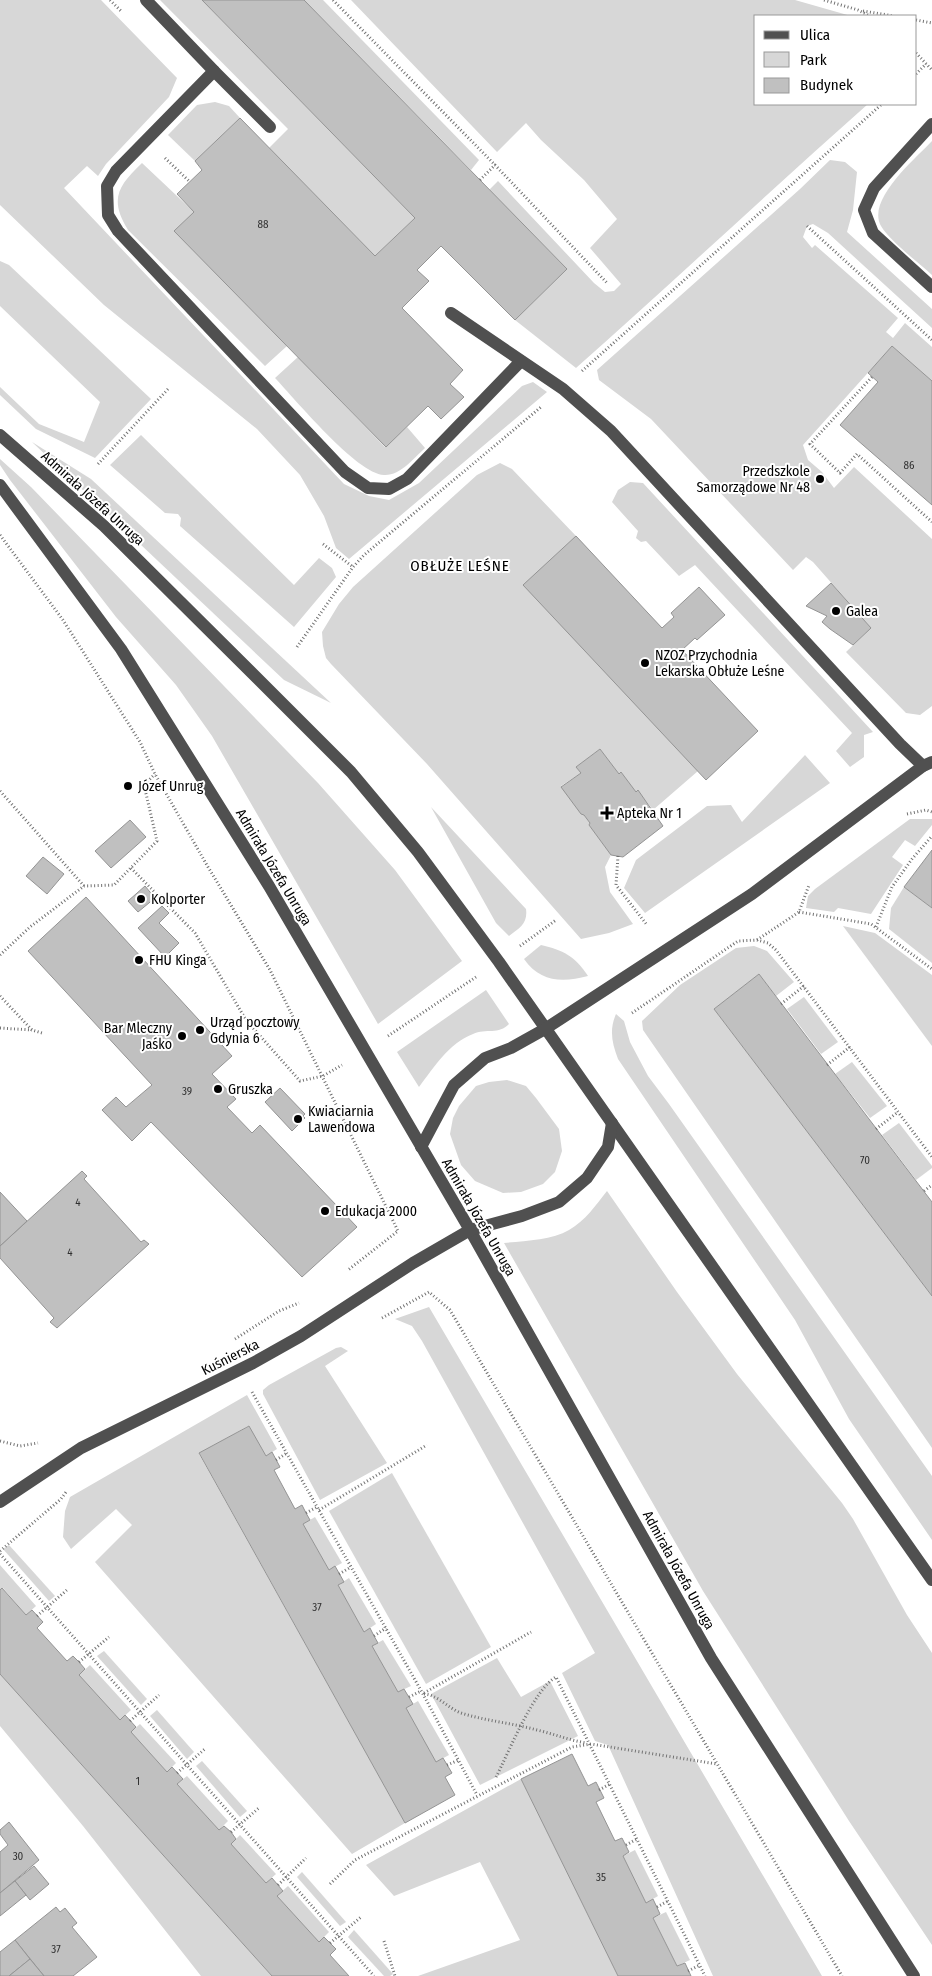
<svg xmlns="http://www.w3.org/2000/svg" width="932" height="1976" font-family="'Fira Sans Condensed',sans-serif">
<rect width="100%" height="100%" fill="#fff"/>
<!-- green -->
<g fill="#d7d7d7">
<polygon points="0,0 101,0 177,78 169,97 106,164 98,176 87,166 64,188 344,484 369,496 389,500 419,483 522,386 533,382 547,392 349,559 336,548 324,516 300,475 257,429 104,305 0,205"/>
<polygon points="160,0 202,0 415,218 375,256 269,148 288,129"/>
<polygon points="304,0 323,0 479,160 471,170"/>
<path d="M351,0H795L851,16H756V104H868C770,191 674,281 576,368L515,320L567,269L489,190L498,181L594,283L605,292L614,291L621,284L590,248L617,219L584,180L541,140L526,123L497,152Z"/>
<polygon points="215,102 229,106 240,118 195,161 168,135 197,105"/>
<path d="M932,141V275C918,262 890,241 881,226C866,200 916,158 932,141Z"/>
<polygon points="830,160 845,162 857,172 853,210 847,232 932,309 932,328 828,233 813,224 807,226 803,237 812,248 815,245 898,318 886,332 893,338 905,323 932,347 932,381 892,346 803,445 808,460 822,472 834,488 854,467 932,539 932,706 920,715 906,713 846,652 871,628 813,562 806,557 793,570 651,419 599,380 597,370 800,189"/>
<path d="M142,163L194,212L175,231L287,346L265,366L128,230C109,199 118,186 142,163Z"/>
<polygon points="0,261 9,265 151,399 95,458 36,429 0,395 0,387 39,424 84,442 100,402 0,306"/>
<path d="M298,357L385,447L407,427L425,448C414,458 400,476 384,475C357,474 295,399 275,378Z"/>
<polygon points="141,435 294,585 319,558 332,568 336,577 294,627 180,526 181,518 178,514 165,513 110,465"/>
<polygon points="32,442 91,479 331,703 284,680"/>
<polygon points="0,459 31,487 318,783 395,870 462,961 378,1024 212,736 176,685 116,617 10,480 0,465"/>
<polygon points="500,463 512,469 576,536 524,585 698,771 653,810 638,791 636,792 621,772 619,774 600,749 576,767 581,773 561,786 581,814 584,815 590,823 589,825 611,855 605,867 610,892 633,924 609,933 581,939 427,764 331,664 326,658 323,646 322,632 339,604 353,587 477,475"/>
<polygon points="630,482 643,483 873,732 864,735 864,757 850,767 836,751 852,733 695,565 679,576 646,541 641,542 636,538 638,531 612,502 618,490"/>
<polygon points="805,755 830,783 645,913 624,888 636,860 707,806 731,805 742,822"/>
<path d="M431,807L526,909C528,923 520,928 509,936L496,923Z"/>
<polygon points="910,819 932,819 932,825 915,846 905,840 892,857 903,865 871,914 838,908 834,912 806,908 808,896 815,889"/>
<polygon points="904,887 932,908 932,963 889,929 891,908"/>
<polygon points="843,926 875,933 932,975 932,1046"/>
<path d="M541,945C563,950 575,956 588,976C562,983 540,982 524,959Z"/>
<polygon points="754,946 767,951 794,982 776,996 759,974 714,1009 932,1296 932,1448 643,1030 642,1021 680,985 736,948"/>
<path d="M486,990L509,1024C499,1035 486,1028 473,1034C448,1044 435,1066 419,1087L397,1052Z"/>
<polygon points="804,997 838,1042 821,1054 787,1009"/>
<path d="M616,1014L624,1021L630,1042L648,1076L669,1104L932,1476V1540L849,1419L795,1320L618,1059C612,1043 609,1030 616,1014Z"/>
<polygon points="852,1062 887,1106 870,1118 835,1074"/>
<polygon points="507,1080 526,1086 536,1098 559,1129 562,1151 555,1172 543,1184 521,1192 503,1193 475,1181 461,1165 450,1134 453,1118 459,1106 476,1086 489,1082"/>
<polygon points="899,1123 932,1166 932,1168 916,1180 882,1135"/>
<path d="M607,1191L677,1292L737,1374L842,1503L853,1519L907,1615L932,1653V1945L849,1821L703,1591L504,1243C524,1241 552,1240 569,1230C585,1221 596,1205 607,1191Z"/>
<polygon points="429,1307 822,1976 713,1976 608,1745 595,1741 562,1673 595,1653 422,1341 412,1326 395,1319"/>
<polygon points="341,1347 348,1351 325,1366 387,1463 320,1500 263,1394 263,1390 269,1385 336,1348"/>
<polygon points="247,1395 277,1449 266,1456 248,1426 199,1454 405,1823 352,1854 95,1562 132,1525 116,1509 71,1549 63,1537 65,1511 70,1497"/>
<polygon points="392,1473 491,1647 426,1684 329,1511"/>
<polygon points="315,1517 342,1563 329,1570 303,1524"/>
<polygon points="9,1545 55,1596 49,1601 3,1549"/>
<polygon points="0,1565 36,1606 26,1615 3,1588 0,1590"/>
<polygon points="349,1578 376,1624 364,1632 338,1585"/>
<polygon points="383,1640 411,1686 398,1692 372,1646"/>
<polygon points="104,1651 147,1699 141,1705 97,1656"/>
<polygon points="497,1658 521,1697 550,1681 578,1736 480,1785 431,1694"/>
<polygon points="90,1665 131,1710 120,1720 79,1675"/>
<polygon points="0,1674 272,1976 201,1976 83,1826 0,1726"/>
<polygon points="418,1701 449,1755 436,1762 406,1708"/>
<polygon points="157,1710 194,1752 187,1759 150,1716"/>
<polygon points="140,1724 176,1763 167,1772 131,1732"/>
<polygon points="202,1761 247,1811 240,1817 196,1766"/>
<polygon points="187,1776 228,1821 219,1830 177,1784"/>
<polygon points="521,1779 618,1976 418,1976 520,1940 480,1862 394,1896 366,1865"/>
<polygon points="240,1835 276,1874 266,1883 231,1844"/>
<polygon points="635,1850 658,1896 646,1903 623,1856"/>
<polygon points="302,1872 346,1922 340,1926 297,1877"/>
<polygon points="288,1886 329,1932 319,1942 277,1896"/>
<polygon points="666,1912 690,1960 677,1966 653,1918"/>
<polygon points="354,1930 393,1974 390,1976 384,1976 348,1937"/>
</g>
<!-- building -->
<g fill="#c0c0c0" stroke="#949494">
<polygon points="202,0 304,0 567,269 515,320 441,246 417,270 429,281 402,308 463,370 450,384 464,397 441,419 428,406 386,447 174,231 194,212 177,194 202,170 195,161 240,118 375,256 415,218"/>
<polygon points="892,346 932,381 932,505 840,425 878,382 868,373"/>
<polygon points="576,536 662,628 674,617 671,613 699,587 725,615 697,640 695,638 682,650 758,731 706,780 523,585"/>
<polygon points="831,583 871,628 853,645 830,629 822,622 827,616 806,606"/>
<polygon points="600,749 619,774 621,772 636,792 638,790 663,826 623,857 611,855 589,825 590,823 584,815 581,814 561,787 581,773 576,767"/>
<polygon points="130,820 146,837 111,868 95,851"/>
<polygon points="932,850 932,908 904,887"/>
<polygon points="43,857 64,874 47,894 26,876"/>
<polygon points="145,886 155,898 138,912 128,901"/>
<polygon points="86,897 232,1056 212,1074 236,1099 227,1107 252,1133 260,1125 357,1227 302,1277 151,1122 132,1141 102,1110 116,1097 126,1107 152,1085 28,951"/>
<polygon points="162,906 169,913 159,923 179,943 165,957 138,928"/>
<polygon points="759,974 932,1202 932,1296 714,1009"/>
<polygon points="280,1088 305,1114 303,1116 305,1118 292,1131 265,1102"/>
<polygon points="82,1171 87,1176 84,1179 141,1242 144,1240 149,1244 57,1328 50,1322 54,1318 0,1258 0,1246"/>
<polygon points="0,1192 27,1221 0,1246"/>
<polygon points="249,1426 266,1456 272,1452 280,1467 274,1470 295,1509 302,1505 306,1513 310,1520 303,1524 329,1570 335,1566 344,1582 338,1585 364,1632 370,1628 374,1636 378,1643 372,1646 398,1692 404,1689 413,1704 406,1708 436,1762 443,1758 452,1773 445,1777 455,1795 405,1823 199,1453"/>
<polygon points="2,1588 26,1615 32,1610 43,1622 37,1628 67,1661 73,1656 79,1662 85,1669 79,1675 120,1720 125,1715 136,1727 131,1732 167,1772 172,1767 183,1779 177,1784 219,1830 224,1826 231,1832 236,1839 231,1844 266,1883 272,1878 283,1891 277,1896 319,1942 324,1937 336,1949 330,1955 349,1976 272,1976 0,1674 0,1590"/>
<polygon points="572,1754 588,1786 596,1782 604,1798 596,1802 615,1841 622,1838 629,1852 623,1856 646,1903 653,1899 660,1914 653,1918 677,1966 685,1963 691,1976 618,1976 521,1779"/>
<polygon points="9,1822 39,1860 0,1893 0,1852 8,1845 0,1834 0,1830"/>
<polygon points="34,1866 49,1884 30,1900 15,1881"/>
<polygon points="15,1881 26,1895 0,1916 0,1893"/>
<polygon points="56,1907 60,1912 65,1908 77,1923 72,1927 97,1957 73,1976 44,1976 15,1940"/>
<polygon points="15,1940 30,1959 9,1976 0,1976 0,1952"/>
<polygon points="30,1959 44,1976 9,1976"/>
</g>
<g fill="none" stroke-linecap="round" stroke-linejoin="round">
<!-- path -->
<g stroke="#727272" stroke-width="3" stroke-dasharray="1 2.5" stroke-linecap="butt">
<polyline points="110,0 121,11"/>
<polyline points="333,0 495,165"/>
<polyline points="824,0 858,10 870,16"/>
<polyline points="863,11 894,16"/>
<polyline points="916,20 932,23"/>
<polyline points="916,53 932,70"/>
<polyline points="916,74 926,64"/>
<polyline points="165,158 190,182"/>
<polyline points="480,180 495,165 608,284"/>
<polyline points="807,226 932,340"/>
<polyline points="582,371 882,104"/>
<polyline points="872,377 810,444 840,473 857,454 932,522"/>
<polyline points="98,464 169,388"/>
<polyline points="0,535 63,620 140,742 155,774 208,867 270,970 398,1231 348,1270"/>
<polyline points="323,544 353,567"/>
<polyline points="297,647 353,567 364,555 541,407"/>
<polyline points="0,791 84,886"/>
<polyline points="907,814 926,810 932,812"/>
<polyline points="618,856 616,885 647,925"/>
<polyline points="131,868 195,933 246,1020 300,1081 323,1076 342,1065"/>
<polyline points="799,912 871,924 932,969"/>
<polyline points="876,927 892,887 912,859 932,836"/>
<polyline points="757,940 799,912 809,885"/>
<polyline points="520,946 556,920"/>
<polyline points="0,955 30,927 84,886 114,885 157,841 144,785 155,774"/>
<polyline points="0,996 32,1030 42,1033"/>
<polyline points="781,1004 804,986"/>
<polyline points="632,1013 738,941 757,940 768,943 776,950 932,1157"/>
<polyline points="0,1028 32,1030"/>
<polyline points="388,1036 476,977"/>
<polyline points="827,1065 850,1047"/>
<polyline points="876,1129 898,1112"/>
<polyline points="924,1191 932,1185"/>
<polyline points="382,1318 429,1292 450,1310 842,1976"/>
<polyline points="235,1339 279,1311 299,1303"/>
<polyline points="252,1392 423,1694 477,1795"/>
<polyline points="0,1441 20,1446 38,1443"/>
<polyline points="276,1460 287,1453"/>
<polyline points="319,1510 427,1445"/>
<polyline points="306,1513 317,1507"/>
<polyline points="0,1551 61,1499 66,1492"/>
<polyline points="0,1554 374,1976"/>
<polyline points="339,1574 351,1567"/>
<polyline points="37,1616 68,1589"/>
<polyline points="374,1636 386,1628"/>
<polyline points="79,1662 109,1637"/>
<polyline points="424,1693 531,1632"/>
<path d="M424,1694C438,1695 448,1708 461,1713C486,1721 512,1723 537,1730C554,1734 569,1740 586,1743"/>
<polyline points="409,1697 421,1691"/>
<polyline points="130,1721 159,1695"/>
<polyline points="447,1765 459,1760"/>
<polyline points="177,1773 206,1748"/>
<path d="M496,1777C509,1752 534,1689 556,1677L705,1976"/>
<polyline points="599,1790 610,1784"/>
<polyline points="231,1832 260,1807"/>
<polyline points="626,1845 637,1839"/>
<polyline points="330,1884 355,1860 572,1747 591,1744 717,1764"/>
<polyline points="278,1885 306,1858"/>
<polyline points="657,1907 668,1901"/>
<polyline points="384,1941 395,1976"/>
<polyline points="330,1943 361,1917"/>
<polyline points="688,1971 700,1965"/>
</g>
<!-- minor -->
<g stroke="#505050" stroke-width="12">
<polyline points="146,0 214,71 116,171 107,186 108,215 118,231 345,472 368,488 389,489 407,479 521,361"/>
<polyline points="214,71 270,127"/>
<polyline points="932,124 874,188 864,210 873,233 932,287"/>
<polyline points="451,313 563,389 611,431 900,744 923,766"/>
<polyline points="0,435 104,526 260,681 351,772 418,852 499,962 932,1580"/>
<polyline points="0,485 121,649 269,886 470,1230 711,1658 914,1976"/>
<polyline points="421,1147 454,1085 485,1058 511,1048 545,1029 752,894 923,766 932,762"/>
<polyline points="0,1502 81,1448 253,1363 301,1336 413,1263 470,1230 522,1216 559,1202 587,1178 608,1147 612,1123"/>
</g>
</g>
<!-- markers -->
<g fill="#000" stroke="#fff" stroke-width="2">
<circle cx="820" cy="479" r="5"/>
<circle cx="836" cy="611" r="5"/>
<circle cx="645" cy="663" r="5"/>
<circle cx="128" cy="786" r="5"/>
<path d="M604.5 805.5h5v5h5v5h-5v5h-5v-5h-5v-5h5z"/>
<circle cx="141" cy="899" r="5"/>
<circle cx="139" cy="960" r="5"/>
<circle cx="200" cy="1030" r="5"/>
<circle cx="182" cy="1036" r="5"/>
<circle cx="218" cy="1089" r="5"/>
<circle cx="298" cy="1119" r="5"/>
<circle cx="325" cy="1211" r="5"/>
</g>
<g text-anchor="middle" stroke-width="4" stroke-linejoin="round" paint-order="stroke">
<!-- number labels -->
<g font-size="11" fill="#303030">
<text x="263" y="228">88</text>
<text x="909" y="469">86</text>
<text x="187" y="1095">39</text>
<text x="865" y="1164">70</text>
<text x="78" y="1206">4</text>
<text x="70" y="1256">4</text>
<text x="317" y="1611">37</text>
<text x="138" y="1785">1</text>
<text x="18" y="1860">30</text>
<text x="601" y="1881">35</text>
<text x="56" y="1953">37</text>
</g>
<!-- poi labels -->
<g font-size="14" fill="#000" stroke="#fff" text-anchor="start">
<text x="810" y="476" text-anchor="end">Przedszkole<tspan x="810" dy="16">Samorządowe Nr 48</tspan></text>
<text x="846" y="616">Galea</text>
<text x="655" y="660">NZOZ Przychodnia<tspan x="655" dy="16">Lekarska Obłuże Leśne</tspan></text>
<text x="138" y="791">Józef Unrug</text>
<text x="617" y="818">Apteka Nr 1</text>
<text x="151" y="904">Kolporter</text>
<text x="149" y="965">FHU Kinga</text>
<text x="210" y="1027">Urząd pocztowy<tspan x="210" dy="16">Gdynia 6</tspan></text>
<text x="172" y="1033" text-anchor="end">Bar Mleczny<tspan x="172" dy="16">Jaśko</tspan></text>
<text x="228" y="1094">Gruszka</text>
<text x="308" y="1116">Kwiaciarnia<tspan x="308" dy="16">Lawendowa</tspan></text>
<text x="335" y="1216">Edukacja 2000</text>
</g>
<!-- street labels -->
<g font-size="14" fill="#000" stroke="#fff">
<text transform="translate(93 498) rotate(42)" y="5">Admirała Józefa Unruga</text>
<text transform="translate(274 867) rotate(59)" y="5">Admirała Józefa Unruga</text>
<text transform="translate(479 1217) rotate(60)" y="5">Admirała Józefa Unruga</text>
<text transform="translate(230 1357) rotate(-27)" y="5">Kuśnierska</text>
<text transform="translate(679 1570) rotate(61)" y="5">Admirała Józefa Unruga</text>
</g>
<!-- neighbourhood labels -->
<g font-size="15" letter-spacing="1" fill="#000" stroke="#fff">
<text x="460" y="571">OBŁUŻE LEŚNE</text>
</g>
</g>
<!-- legend -->
<rect x="754" y="15" width="162" height="90" fill="#ffffff" stroke="#999999"/>
<rect x="764" y="31" width="25" height="8" fill="#505050" stroke="#999999"/>
<text x="800" y="40" font-size="15" fill="#000000">Ulica</text>
<rect x="764" y="52" width="25" height="15" fill="#d7d7d7" stroke="#999999"/>
<text x="800" y="65" font-size="15" fill="#000000">Park</text>
<rect x="764" y="78" width="25" height="15" fill="#c0c0c0" stroke="#999999"/>
<text x="800" y="90" font-size="15" fill="#000000">Budynek</text>
</svg>
